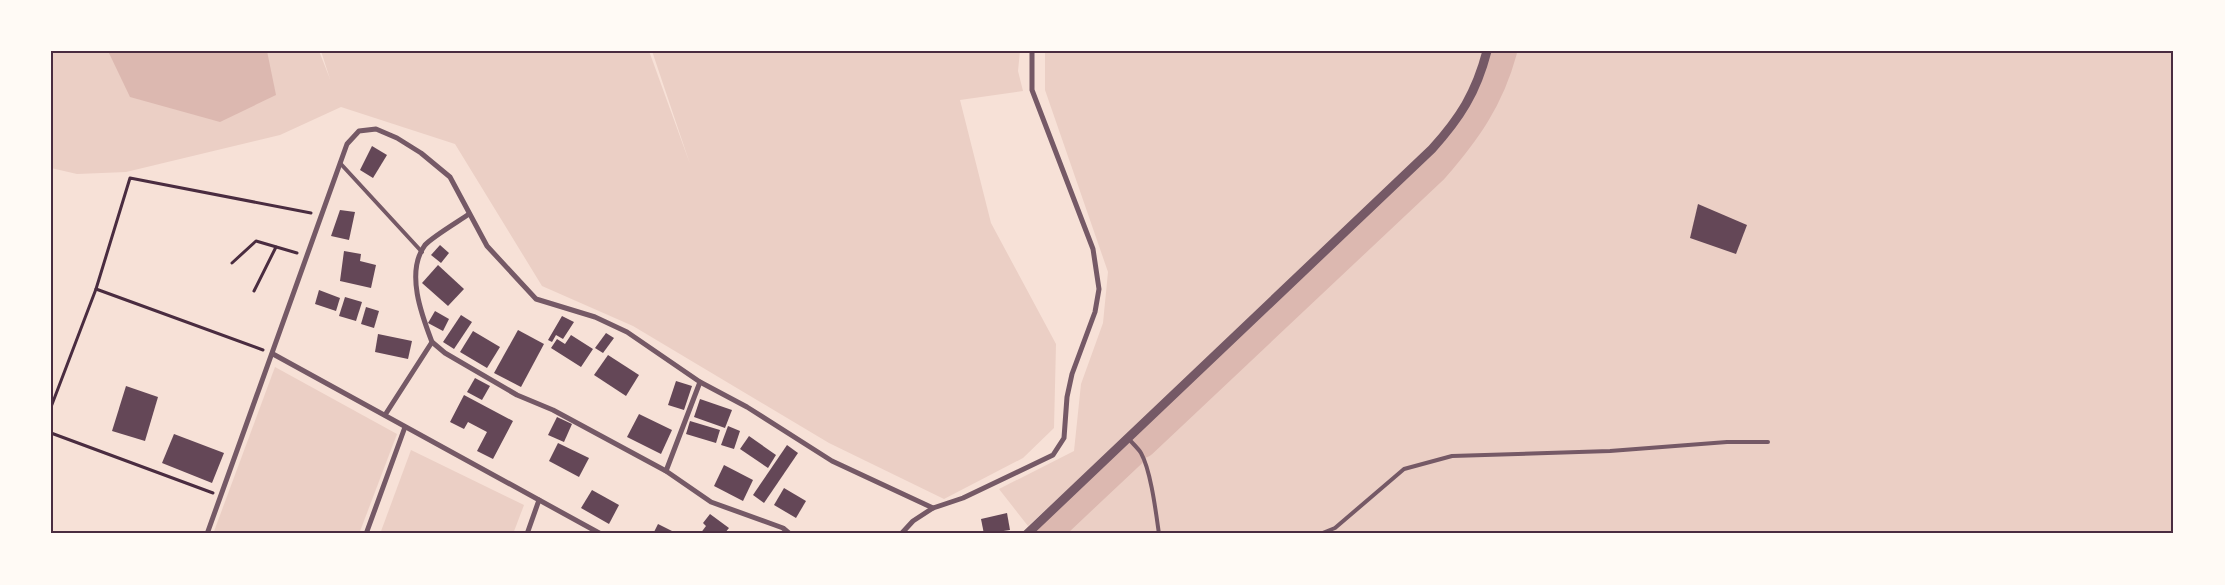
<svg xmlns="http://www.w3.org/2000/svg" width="2225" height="585" font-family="'PT Sans',sans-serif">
<rect width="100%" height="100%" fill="#f7e1d7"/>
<!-- green -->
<g fill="#ebcfc5">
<polygon points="51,51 319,51 330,79 321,51 649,51 690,164 652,51 1020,51 1018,71 1023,91 960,100 991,223 1056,344 1054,428 1023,458 944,499 829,443 633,326 542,286 455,144 341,107 280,135 126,172 77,174 51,168"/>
<polygon points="1045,51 2174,51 2174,534 1062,534 1101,499 1176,390 1028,526 999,489 1074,451 1081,384 1103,323 1108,272 1045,90"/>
<polygon points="275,367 397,434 359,534 213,534"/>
<polygon points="411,450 524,505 513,534 380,534"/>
</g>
<!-- water -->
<polygon fill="#dcb8b0" points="108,51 267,51 276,95 220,122 130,97"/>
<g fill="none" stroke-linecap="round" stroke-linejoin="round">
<!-- river -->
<g stroke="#dcb8b0" stroke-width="30">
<path d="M1142,443L1434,168C1466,131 1489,99 1502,51"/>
<polyline points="1045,534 1131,453"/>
</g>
</g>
<!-- building -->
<g fill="#644757">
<polygon points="372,146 387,155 373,178 360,170"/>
<polygon points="1698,204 1747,225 1736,254 1690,238"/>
<polygon points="340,210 355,212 349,240 331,236"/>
<polygon points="440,245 449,253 441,263 431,255"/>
<polygon points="344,251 361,254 360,261 376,265 371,288 340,281"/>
<polygon points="438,265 464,289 448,306 422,283"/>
<polygon points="319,290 340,298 336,311 315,304"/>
<polygon points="345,297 362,302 356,321 339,316"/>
<polygon points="366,307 379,311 374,328 361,324"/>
<polygon points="435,311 449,319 443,331 428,323"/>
<polygon points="461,315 472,322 454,349 443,342"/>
<polygon points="562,316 574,322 563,339 556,335 552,342 548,340"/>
<polygon points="518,330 544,344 521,387 494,373"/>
<polygon points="473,331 500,347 487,368 460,352"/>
<polygon points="606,333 614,338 603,353 595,348"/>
<polygon points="378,334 412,341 408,359 375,352"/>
<polygon points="571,335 593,349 581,367 551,348 557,339 565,344"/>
<polygon points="608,355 639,375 626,396 594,375"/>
<polygon points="475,378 490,386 482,400 467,392"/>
<polygon points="676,381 692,386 684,410 668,405"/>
<polygon points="126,386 158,397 145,441 112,431"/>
<polygon points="464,395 513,421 493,459 477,451 487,432 468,422 464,429 450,422"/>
<polygon points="700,399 732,410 725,428 694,417"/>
<polygon points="639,414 672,430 661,454 627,437"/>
<polygon points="557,417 572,424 564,442 548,435"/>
<polygon points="690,421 720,430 716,443 686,434"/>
<polygon points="728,426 740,431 734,449 721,445"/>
<polygon points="174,434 224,453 212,483 162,463"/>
<polygon points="749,436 776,455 768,468 740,449"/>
<polygon points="558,443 589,458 579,477 549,461"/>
<polygon points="787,445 798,453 764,503 753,495"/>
<polygon points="724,465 753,480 743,501 714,486"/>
<polygon points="784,488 806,501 796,518 774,505"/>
<polygon points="592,490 619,505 609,524 581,508"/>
<polygon points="1007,513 1010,530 984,534 981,519"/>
<polygon points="710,514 729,528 724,534 700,534 706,526 703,523"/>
<polygon points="658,524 678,534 653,534"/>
</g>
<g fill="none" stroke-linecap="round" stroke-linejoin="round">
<!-- path -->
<g stroke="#4a2c40" stroke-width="3">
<polyline points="232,263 256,241 297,253"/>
<polyline points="96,289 130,178 311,213"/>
<polyline points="254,291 276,247"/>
<polyline points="51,407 96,289 263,350"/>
<polyline points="51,433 213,493"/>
</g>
<!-- service -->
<g stroke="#755966" stroke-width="4">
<polyline points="340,163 422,252"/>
<path d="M1128,438C1132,443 1138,448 1141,453C1151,471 1156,513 1159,534"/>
<polyline points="1320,534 1335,528 1404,469 1452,456 1610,451 1727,442 1768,442"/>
</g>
<!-- minor -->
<g stroke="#755966" stroke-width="5">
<polyline points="432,342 445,353 517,395 553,410 666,471 711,502 783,528 790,534"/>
<polyline points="273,354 601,534"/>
<polyline points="700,382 747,407 832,461 933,508"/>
<path d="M385,415L432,342C422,316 405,272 425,245C432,237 459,221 469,214"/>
<polyline points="207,534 347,144 359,131 376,129 397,138 421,153 450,177 487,246 536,299 595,317 627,332 700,382 666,471"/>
<polyline points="366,534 405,427"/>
<polyline points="527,534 539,500"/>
<polyline points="901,534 913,521 933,508 963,498 1053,455 1064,438 1067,397 1072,374 1095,312 1099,289 1093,249 1032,90 1032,51"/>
</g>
<!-- tertiary -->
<path stroke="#755966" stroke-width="9" d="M1027,534L1432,149C1460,118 1476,93 1487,51"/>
</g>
<!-- border -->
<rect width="2225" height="585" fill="none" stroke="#fffaf5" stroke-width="105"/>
<rect x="52" y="52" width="2120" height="480" fill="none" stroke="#4a2c40" stroke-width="2"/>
</svg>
